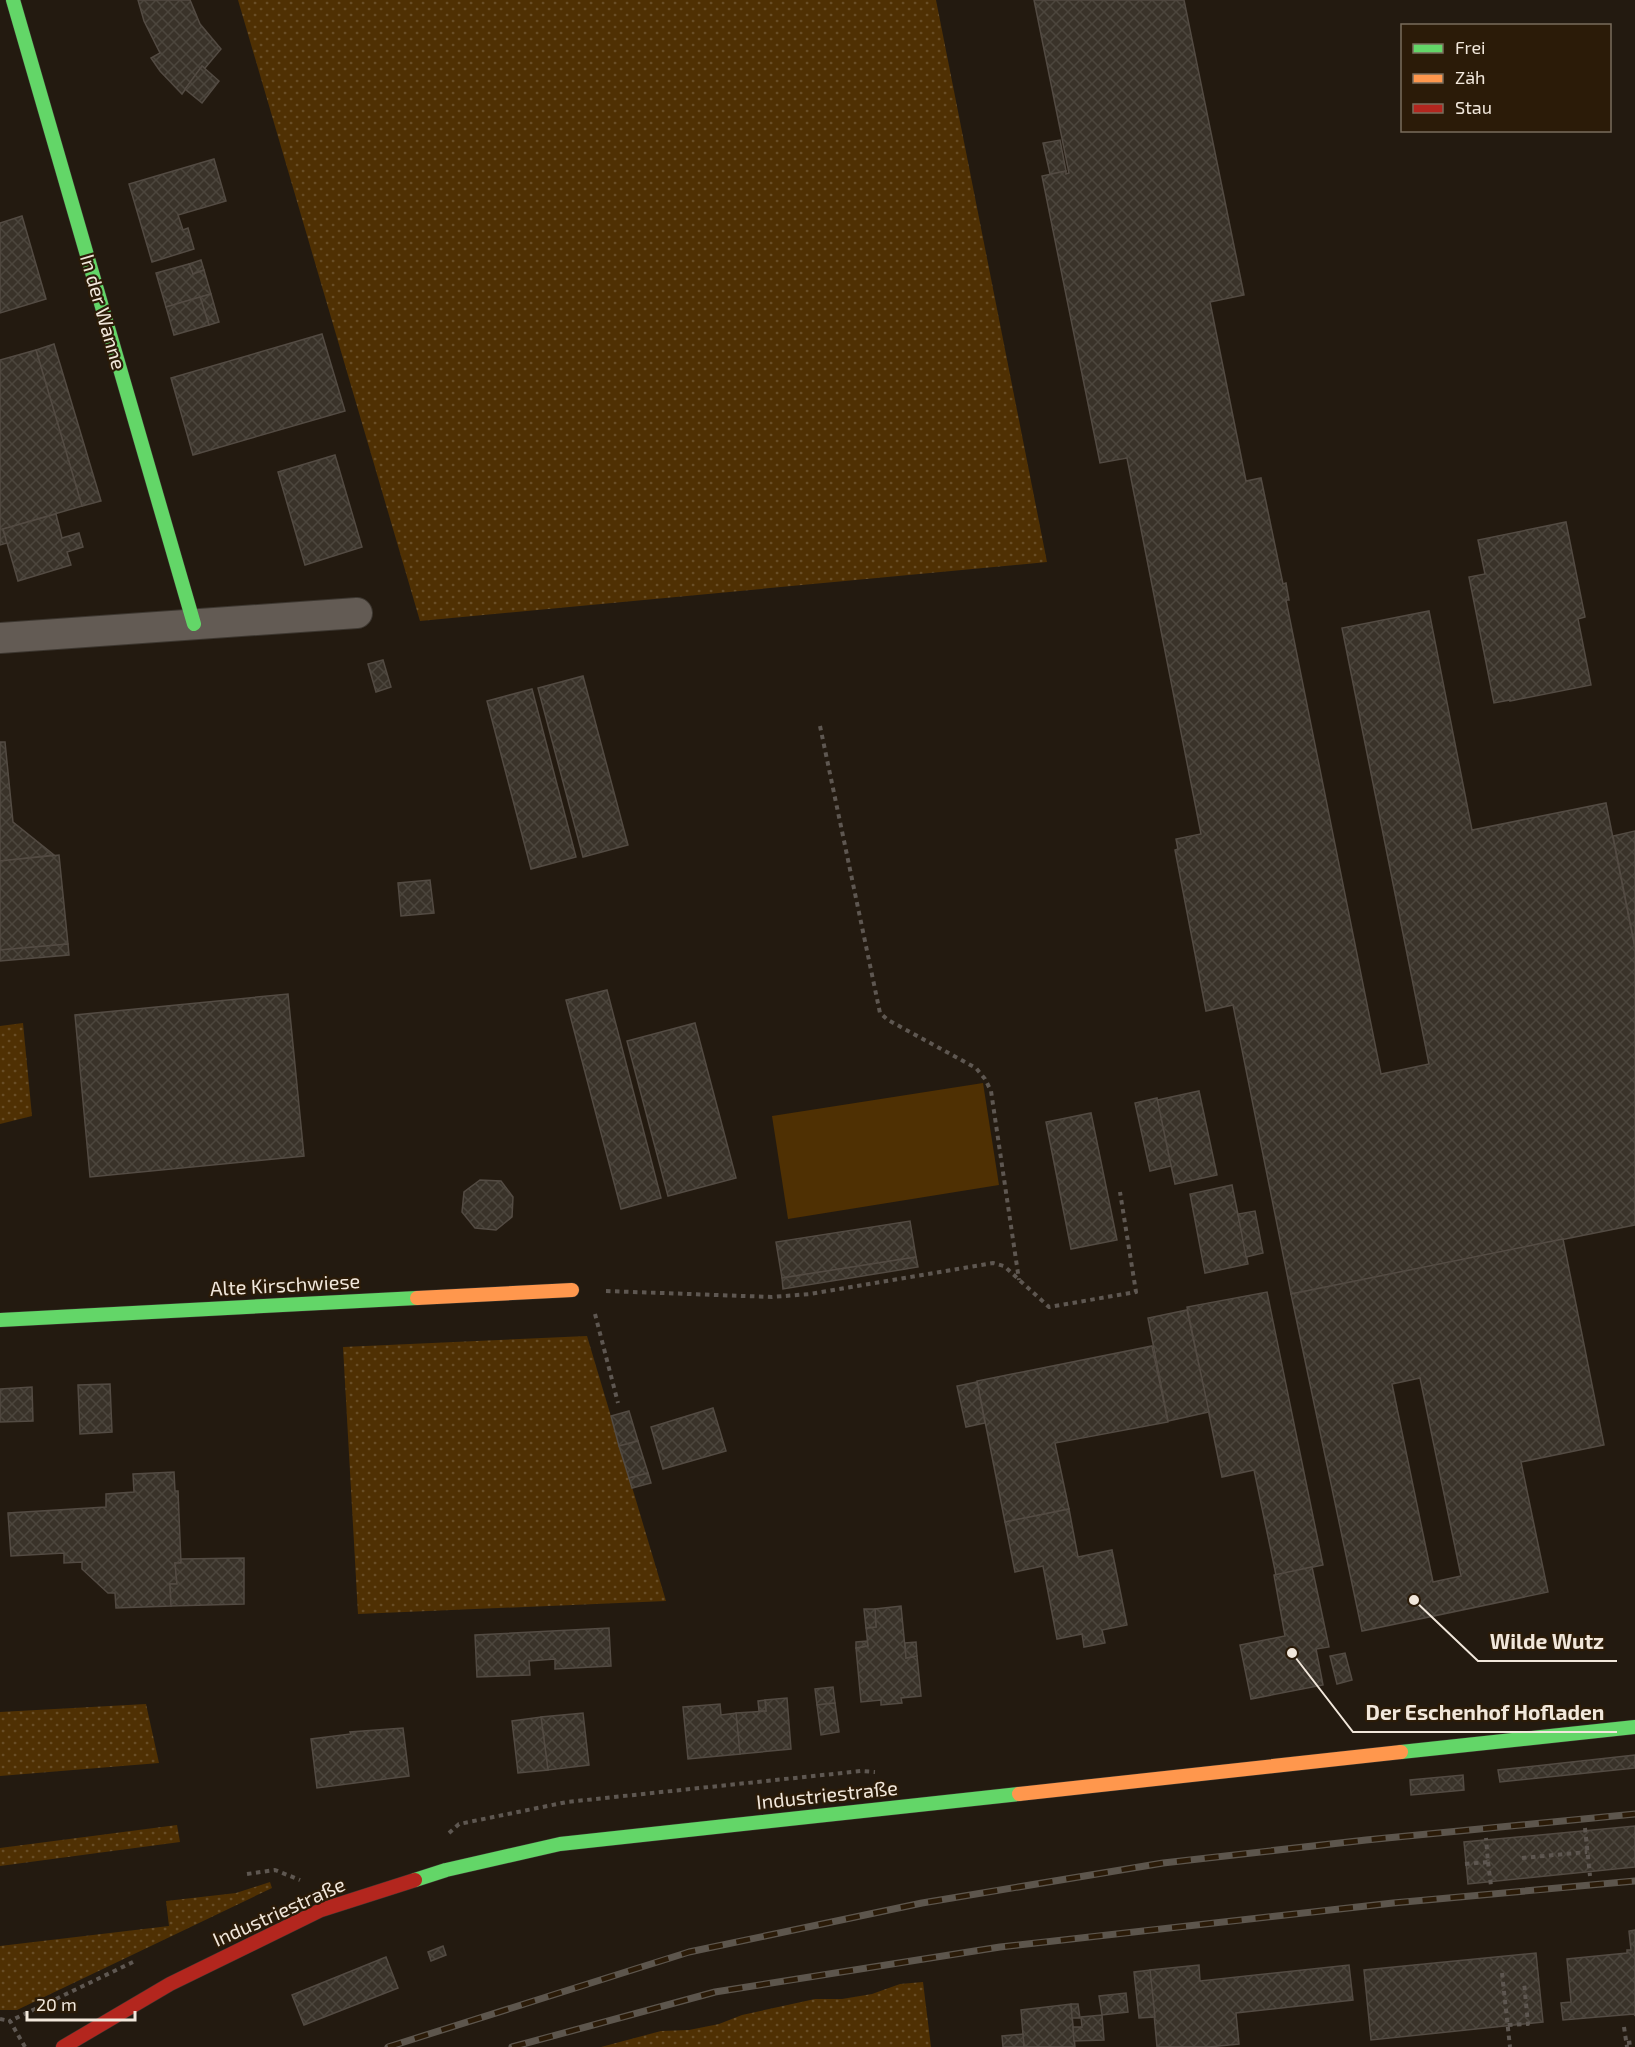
<svg xmlns="http://www.w3.org/2000/svg" width="1635" height="2047" font-family="'Exo 2',sans-serif">
<defs>
<pattern id="grass-dots" width="8" height="8" patternUnits="userSpaceOnUse" patternTransform="scale(1.5)"><rect width="8" height="8" fill="#4f3003"/><path d="M2 2h.1M6 6h.1" fill="none" stroke="#694e27" stroke-width="1.8" stroke-linecap="round"/></pattern>
<pattern id="building-cross-hatch" width="8" height="8" patternUnits="userSpaceOnUse" patternTransform="scale(1.5)"><rect width="8" height="8" fill="#393229"/><path d="M0 0l8 8M0 8l8-8" fill="none" stroke="#4c463d"/></pattern>
</defs>
<rect width="100%" height="100%" fill="#231a10"/>
<!-- grass -->
<g fill="url(#grass-dots)">
<polygon points="238,0 936,0 1047,562 420,621"/>
<polygon points="23,1023 32,1116 0,1124 0,1026"/>
<polygon points="587,1336 666,1601 358,1614 343,1347"/>
<polygon points="146,1704 159,1763 0,1776 0,1712"/>
<polygon points="177,1825 180,1842 0,1866 0,1848"/>
<polygon points="270,1882 272,1888 17,2010 0,2010 0,1946 169,1926 166,1901 236,1893"/>
<polygon points="923,1982 931,2047 601,2047 661,2031 689,2030 719,2024 742,2015 815,1999 842,1999 872,1994 900,1984"/>
</g>
<!-- green -->
<polygon fill="#4f3003" points="983,1083 999,1185 788,1219 772,1116"/>
<!-- building -->
<g fill="url(#building-cross-hatch)" stroke="#534b43" stroke-width="1.5" fill-rule="evenodd">
<polygon points="138,0 190,0 200,24 221,49 205,68 202,66 182,94 160,71 151,58 160,53 144,21"/>
<polygon points="1034,0 1184,0 1244,295 1210,302 1246,481 1261,478 1283,584 1286,583 1289,600 1286,600 1381,1074 1429,1064 1342,628 1429,611 1472,830 1606,803 1635,948 1635,1225 1291,1294 1233,1005 1206,1011 1175,850 1178,849 1176,839 1201,834 1127,458 1100,463 1042,176 1066,171 1066,174 1069,173"/>
<polygon points="202,66 219,81 202,103 185,89"/>
<polygon points="1060,140 1066,171 1050,174 1043,143"/>
<polygon points="214,159 226,201 178,215 183,230 188,228 194,249 152,262 129,184"/>
<polygon points="22,216 46,299 0,313 0,223"/>
<polygon points="201,260 204,270 193,274 189,264"/>
<polygon points="189,264 193,274 204,270 211,294 166,307 156,273"/>
<polygon points="211,294 219,322 209,325 200,297"/>
<polygon points="200,297 209,325 174,335 166,307"/>
<polygon points="322,334 345,411 193,455 171,378"/>
<polygon points="54,344 101,501 82,506 36,350"/>
<polygon points="36,350 82,506 3,529 7,543 0,545 0,360"/>
<polygon points="335,455 362,547 305,565 278,472"/>
<polygon points="56,514 62,538 79,533 83,547 67,552 71,565 18,581 3,529"/>
<polygon points="1566,522 1585,617 1578,619 1591,685 1510,701 1510,700 1494,703 1469,577 1485,574 1478,540"/>
<polygon points="383,660 391,687 376,692 368,664"/>
<polygon points="583,676 628,845 583,857 538,688"/>
<polygon points="532,689 576,857 531,869 487,701"/>
<polygon points="0,742 5,742 13,822 54,855 0,861"/>
<polygon points="1635,831 1635,947 1613,836"/>
<polygon points="59,855 68,944 0,950 0,861"/>
<polygon points="430,880 434,913 401,916 398,883"/>
<polygon points="68,944 69,955 0,961 0,950"/>
<polygon points="607,990 661,1198 621,1209 566,1000"/>
<polygon points="288,994 304,1156 90,1177 75,1015"/>
<polygon points="695,1023 736,1178 668,1196 627,1041"/>
<polygon points="1199,1091 1217,1175 1175,1184 1157,1100"/>
<polygon points="1157,1098 1171,1166 1150,1171 1135,1103"/>
<polygon points="1091,1113 1117,1240 1071,1249 1046,1122"/>
<polygon points="480,1180 501,1181 513,1197 512,1217 496,1230 475,1228 462,1212 464,1192"/>
<polygon points="1232,1185 1248,1264 1205,1273 1190,1194"/>
<polygon points="1255,1211 1263,1253 1246,1257 1238,1214"/>
<polygon points="910,1221 916,1257 782,1278 776,1242"/>
<path d="M1563,1239L1604,1445L1521,1462L1548,1592L1362,1631L1291,1294ZM1420,1378L1461,1576L1433,1582L1392,1384Z"/>
<polygon points="916,1257 918,1267 783,1289 782,1278"/>
<polygon points="1267,1292 1323,1565 1276,1575 1254,1470 1222,1477 1187,1307"/>
<polygon points="1187,1310 1209,1412 1168,1421 1148,1318"/>
<polygon points="1152,1346 1168,1422 1055,1443 1069,1509 1005,1522 977,1381"/>
<polygon points="977,1382 985,1423 966,1427 957,1386"/>
<polygon points="110,1384 112,1432 80,1434 78,1385"/>
<polygon points="32,1387 33,1421 0,1422 0,1389"/>
<polygon points="713,1408 726,1451 663,1469 651,1427"/>
<polygon points="629,1411 638,1441 619,1446 611,1416"/>
<polygon points="638,1441 648,1473 629,1478 619,1446"/>
<polygon points="174,1472 175,1491 178,1491 181,1563 175,1563 177,1584 170,1584 171,1606 116,1608 115,1593 108,1593 82,1569 82,1562 64,1563 64,1553 11,1556 8,1513 106,1507 106,1494 134,1492 133,1474"/>
<polygon points="648,1473 651,1483 632,1488 629,1478"/>
<polygon points="1069,1509 1078,1557 1112,1550 1127,1625 1102,1630 1105,1643 1084,1647 1082,1634 1057,1639 1043,1566 1015,1572 1005,1522"/>
<polygon points="244,1558 244,1604 171,1606 170,1584 177,1584 175,1563 181,1563 181,1559"/>
<polygon points="1312,1567 1329,1647 1316,1649 1323,1685 1251,1699 1240,1645 1285,1636 1274,1575"/>
<polygon points="901,1606 906,1658 917,1656 921,1696 901,1698 902,1703 881,1705 881,1700 861,1702 856,1648 868,1646 866,1628 876,1627 875,1609"/>
<polygon points="864,1609 875,1609 876,1627 866,1628"/>
<polygon points="609,1628 611,1666 555,1669 555,1659 529,1661 530,1675 477,1677 475,1635"/>
<polygon points="867,1641 868,1646 856,1648 856,1642"/>
<polygon points="916,1642 917,1656 906,1658 905,1643"/>
<polygon points="1345,1653 1352,1680 1337,1684 1330,1656"/>
<polygon points="833,1687 835,1703 817,1705 815,1689"/>
<polygon points="787,1698 791,1749 740,1754 736,1713 766,1711 765,1700"/>
<polygon points="765,1700 766,1711 759,1711 758,1701"/>
<polygon points="835,1703 839,1732 821,1735 817,1705"/>
<polygon points="720,1704 721,1715 736,1713 740,1754 688,1759 683,1707"/>
<polygon points="583,1713 589,1765 548,1770 541,1717"/>
<polygon points="541,1717 548,1770 518,1773 512,1721"/>
<polygon points="403,1728 409,1776 317,1788 311,1739 351,1734 350,1732"/>
<polygon points="1635,1755 1635,1768 1500,1782 1498,1770"/>
<polygon points="1463,1775 1464,1790 1411,1795 1410,1780"/>
<polygon points="1635,1826 1635,1867 1468,1884 1464,1842"/>
<polygon points="1635,1930 1635,2016 1634,2014 1563,2020 1561,2003 1571,2002 1567,1959 1627,1953 1627,1950 1631,1950 1629,1931"/>
<polygon points="443,1946 446,1955 431,1961 428,1952"/>
<polygon points="1536,1953 1543,2022 1371,2040 1364,1970"/>
<polygon points="386,1957 398,1988 304,2025 292,1995"/>
<polygon points="1199,1965 1200,1981 1349,1965 1353,2000 1236,2013 1239,2044 1209,2047 1157,2047 1150,1970"/>
<polygon points="1150,1970 1155,2017 1139,2018 1134,1972"/>
<polygon points="1126,1993 1128,2012 1102,2015 1099,1996"/>
<polygon points="1071,2004 1075,2047 1024,2047 1021,2010"/>
<polygon points="1071,2004 1078,2004 1080,2018 1072,2018"/>
<polygon points="1102,2015 1104,2040 1074,2041 1073,2027 1082,2027 1081,2017"/>
<polygon points="1023,2034 1024,2047 1003,2047 1002,2036"/>
</g>
<g fill="none" stroke-linecap="round" stroke-linejoin="round">
<!-- street casing -->
<g stroke="#3d3730" stroke-width="32">
<polyline id="street" points="0,638 357,613"/>
</g>
<!-- fast casing -->
<g stroke="#3d3730" stroke-width="15">
<g id="fast">
<polyline points="13,0 194,624"/>
<polyline points="0,1320 417,1298"/>
<polyline points="1401,1752 1635,1727"/>
<polyline points="415,1880 446,1870 560,1844 1019,1794"/>
</g>
</g>
<!-- slow casing -->
<g stroke="#3d3730" stroke-width="15">
<g id="slow">
<polyline points="417,1298 572,1290"/>
<polyline points="1019,1794 1401,1752"/>
</g>
</g>
<!-- jam casing -->
<g stroke="#3d3730" stroke-width="15">
<polyline id="jam" points="63,2047 170,1984 321,1910 415,1880"/>
</g>
<!-- path -->
<g stroke="#5e5751" stroke-width="4" stroke-dasharray="4.5 4.5" stroke-linecap="butt">
<polyline points="820,726 880,1013 888,1020 976,1068 985,1079 991,1091 1019,1280"/>
<polyline points="606,1291 772,1297 810,1294 993,1263 1004,1266 1049,1307 1136,1292 1120,1192"/>
<polyline points="595,1314 618,1403"/>
<polyline points="1585,1828 1590,1876"/>
<polyline points="449,1833 459,1824 567,1802 861,1771 875,1772"/>
<polyline points="1522,1858 1587,1852"/>
<polyline points="1488,1862 1491,1886"/>
<polyline points="1465,1864 1488,1862 1486,1838"/>
<polyline points="247,1874 275,1870 300,1880"/>
<polyline points="1502,1973 1510,2047"/>
<polyline points="0,2019 10,2021"/>
<polyline points="1508,2025 1528,2024 1524,1982"/>
<polyline points="1624,2027 1627,2047"/>
<polyline points="1627,2043 1635,2042"/>
<polyline points="25,2047 10,2021 133,1962"/>
</g>
<!-- street -->
<use href="#street" stroke="#635b54" stroke-width="30"/>
<!-- fast -->
<use href="#fast" stroke="#63d668" stroke-width="14"/>
<!-- slow -->
<use href="#slow" stroke="#ff974d" stroke-width="14"/>
<!-- jam -->
<use href="#jam" stroke="#b3261e" stroke-width="14"/>
<!-- rail casing -->
<g stroke="#5d564d" stroke-width="7">
<g id="rail">
<polyline points="388,2047 689,1952 922,1903 1163,1863 1366,1840 1635,1814"/>
<polyline points="512,2047 715,1992 1000,1947 1393,1903 1635,1881"/>
</g>
</g>
<!-- rail -->
<use href="#rail" stroke="#2b1b08" stroke-width="4.5" stroke-dasharray="14" stroke-linecap="butt"/>
</g>
<g text-anchor="middle" stroke-width="4.5" stroke-linejoin="round" paint-order="stroke">
<!-- street labels -->
<g font-size="20" fill="#f1e7db" stroke="#2b1b08">
<text transform="translate(103 312) rotate(74)" y="7">In der Wanne</text>
<text transform="translate(285 1285) rotate(-3)" y="7">Alte Kirschwiese</text>
<text transform="translate(827 1795) rotate(-6)" y="7">Industriestraße</text>
<text transform="translate(279 1912) rotate(-24)" y="7">Industriestraße</text>
</g>
</g>
<!-- callouts -->
<path fill="none" stroke="#f1e7db" stroke-width="2" d="M1414 1600L1478 1661H1617M1292 1653L1353 1732H1617"/>
<g fill="#f1e7db" stroke="#2b1b08" stroke-width="2">
<circle cx="1414" cy="1600" r="6"/>
<circle cx="1292" cy="1653" r="6"/>
</g>
<g font-size="21" text-anchor="middle" font-weight="bold" fill="#f1e7db" stroke="#2b1b08" stroke-width="4.5" stroke-linejoin="round" paint-order="stroke">
<text x="1547" y="1649">Wilde Wutz</text>
<text x="1485" y="1720">Der Eschenhof Hofladen</text>
</g>
<!-- legend -->
<rect x="1401" y="24" width="210" height="108" fill="#2b1b08" stroke="#7a6d5c" stroke-width="1.5"/>
<rect x="1413" y="44" width="30" height="9" fill="#63d668" stroke="#7a6d5c" stroke-width="1.5"/>
<text x="1455" y="54" font-size="18" fill="#f1e7db">Frei</text>
<rect x="1413" y="74" width="30" height="9" fill="#ff974d" stroke="#7a6d5c" stroke-width="1.5"/>
<text x="1455" y="84" font-size="18" fill="#f1e7db">Zäh</text>
<rect x="1413" y="104" width="30" height="9" fill="#b3261e" stroke="#7a6d5c" stroke-width="1.5"/>
<text x="1455" y="114" font-size="18" fill="#f1e7db">Stau</text>
<!-- scale -->
<path d="M27 2011v9h108v-9" fill="none" stroke="#f1e7db" stroke-width="3"/>
<text x="36" y="2011" font-size="18" fill="#f1e7db" stroke="#2b1b08" stroke-width="4.5" paint-order="stroke">20 m</text>
</svg>
